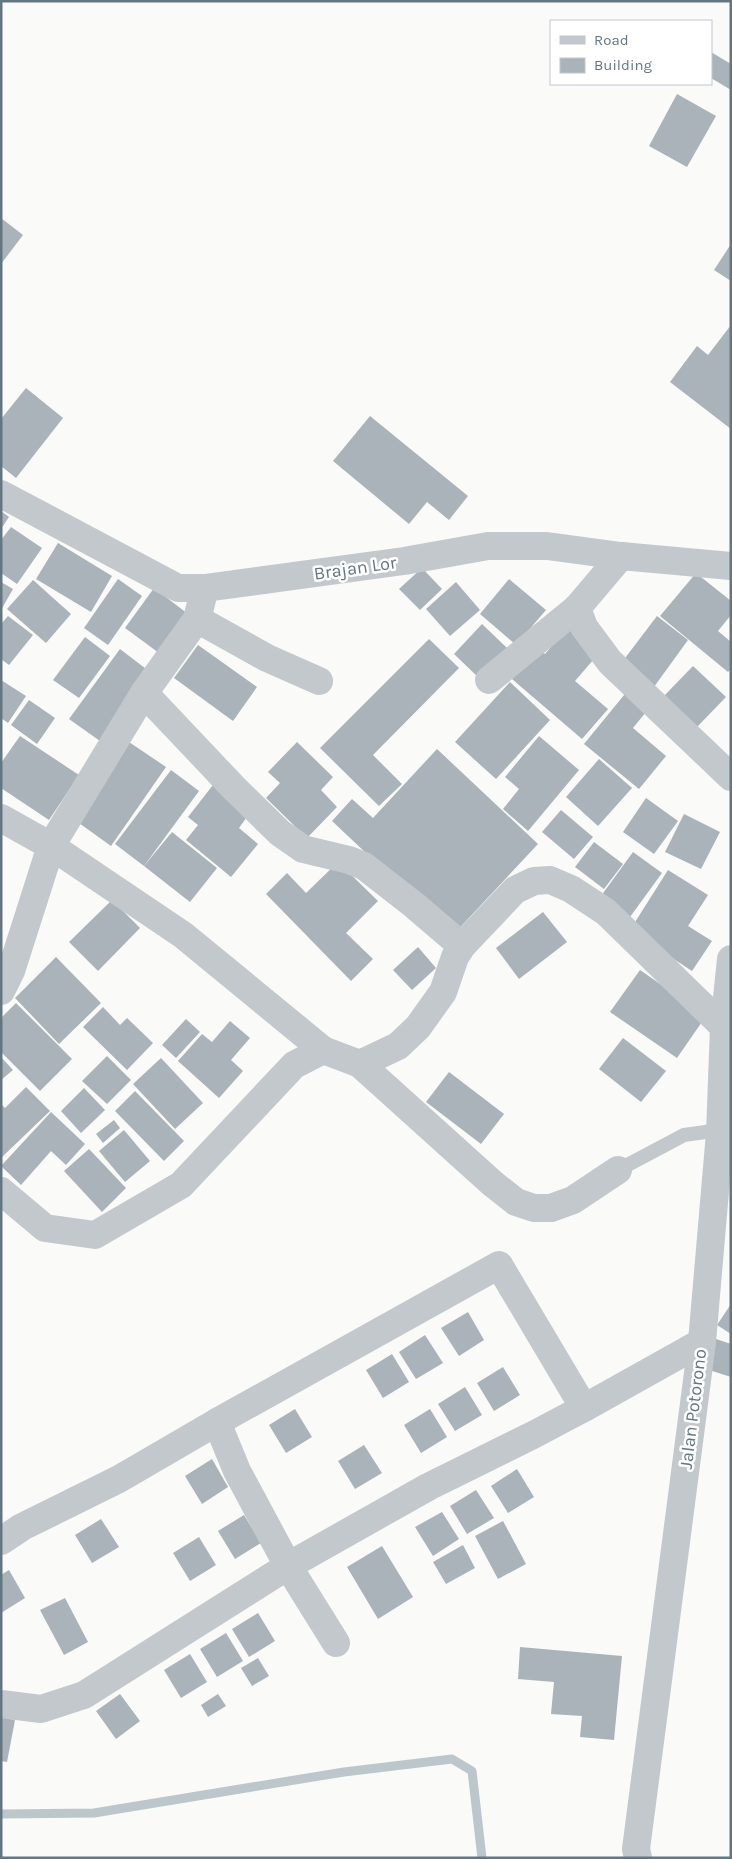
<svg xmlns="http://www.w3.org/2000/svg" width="732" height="1859" font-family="Karla,sans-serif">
<rect width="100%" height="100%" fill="#fafaf8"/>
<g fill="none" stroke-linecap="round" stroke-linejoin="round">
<!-- stream -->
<polyline stroke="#bbc7cb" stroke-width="9" points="1,1814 94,1813 344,1772 452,1759 472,1771 482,1858"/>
</g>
<!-- building -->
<g fill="#aab3b9">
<polygon points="711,52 731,64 731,90 711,78"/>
<polygon points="677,94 716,116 687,167 649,146"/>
<polygon points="1,218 23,235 1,264"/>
<polygon points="731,244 731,281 714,270"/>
<polygon points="731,325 731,429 670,382 697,346 708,355"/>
<polygon points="26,388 63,418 16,478 1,466 1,419"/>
<polygon points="370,416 468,496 449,520 427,502 409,524 333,461"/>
<polygon points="1,511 9,517 1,529"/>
<polygon points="11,527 42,548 17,584 1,573 1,540"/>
<polygon points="58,543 112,576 91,612 36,579"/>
<polygon points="422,568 442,589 420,610 399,589"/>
<polygon points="696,573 731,601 731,615 718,631 731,642 731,669 728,672 660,616"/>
<polygon points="118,579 142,596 108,645 84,628"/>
<polygon points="509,579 546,610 516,645 480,614"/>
<polygon points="33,580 71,614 46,643 7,609"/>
<polygon points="1,582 13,589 1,610"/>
<polygon points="456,582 480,610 450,636 426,609"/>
<polygon points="154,588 188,614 159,653 125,628"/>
<polygon points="8,616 33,635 9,665 1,659 1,624"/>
<polygon points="657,616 688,640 651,691 619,666"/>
<polygon points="482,624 507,648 479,678 454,654"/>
<polygon points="569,626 599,653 575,681 608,709 582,739 512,679 538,649 545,654"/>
<polygon points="85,637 110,656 79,698 53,680"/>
<polygon points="429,639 459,668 373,755 402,784 379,806 320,748"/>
<polygon points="198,645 257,687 233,721 174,678"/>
<polygon points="120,649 150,672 100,741 69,719"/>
<polygon points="693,666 726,697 697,727 664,696"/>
<polygon points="1,680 26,696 8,723 1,718"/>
<polygon points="510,682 550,720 496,779 455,742"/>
<polygon points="629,689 650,707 633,728 666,756 639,789 584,744"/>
<polygon points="29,700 55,718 37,744 11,725"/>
<polygon points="20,736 79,775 49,820 1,788 1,763"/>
<polygon points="539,736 579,770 528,831 503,809 519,789 505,777"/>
<polygon points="126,740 166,767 111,846 72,818"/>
<polygon points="297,742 333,777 321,790 337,807 307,838 266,798 280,783 268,772"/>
<polygon points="437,749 538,844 453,935 332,821 352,799 373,818"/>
<polygon points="599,759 632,788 598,826 566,797"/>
<polygon points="171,770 199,791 144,866 115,844"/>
<polygon points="213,785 249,814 239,828 258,844 231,877 186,840 198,825 188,817"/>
<polygon points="646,798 678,821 654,854 623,832"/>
<polygon points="561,810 593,837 574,859 542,832"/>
<polygon points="684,814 720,832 701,869 665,852"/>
<polygon points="172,832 217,868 190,902 144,866"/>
<polygon points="594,842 623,864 604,889 575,867"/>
<polygon points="633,852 662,873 630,917 601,896"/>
<polygon points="338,862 378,901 346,933 373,959 351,981 266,894 287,873 306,893"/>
<polygon points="668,870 708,895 688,926 712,941 692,971 630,930"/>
<polygon points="112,900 140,928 98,971 69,942"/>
<polygon points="543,912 567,942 519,979 496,948"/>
<polygon points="418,947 436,968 412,990 393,970"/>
<polygon points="56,957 101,1003 59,1044 15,998"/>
<polygon points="640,970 706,1016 677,1058 610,1012"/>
<polygon points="16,1003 72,1059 40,1091 1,1052 1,1018"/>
<polygon points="103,1007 120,1025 127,1018 153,1043 127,1070 83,1027"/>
<polygon points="186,1019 200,1032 176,1058 162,1045"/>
<polygon points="230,1021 250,1038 231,1060 243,1071 219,1098 178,1061 202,1034 212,1042"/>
<polygon points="623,1038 666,1071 641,1102 599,1069"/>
<polygon points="107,1056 131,1080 107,1104 82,1081"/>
<polygon points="1,1057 13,1070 1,1080"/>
<polygon points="161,1058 203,1103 175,1129 133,1084"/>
<polygon points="449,1072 504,1114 481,1144 426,1102"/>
<polygon points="26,1087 50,1111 1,1158 1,1104 5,1108"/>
<polygon points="84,1088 105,1110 81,1133 61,1111"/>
<polygon points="135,1091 184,1141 164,1161 115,1111"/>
<polygon points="51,1112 85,1144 66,1165 51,1151 21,1185 1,1166"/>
<polygon points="114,1120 120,1128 103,1143 96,1134"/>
<polygon points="124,1130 150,1161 125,1182 99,1151"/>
<polygon points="89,1149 126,1188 102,1212 64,1171"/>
<polygon points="731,1304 731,1334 717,1325"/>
<polygon points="468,1312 484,1340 459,1356 441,1328"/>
<polygon points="425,1335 443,1363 416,1379 399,1352"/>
<polygon points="716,1339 731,1344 731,1377 706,1369"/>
<polygon points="392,1354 409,1382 383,1398 366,1370"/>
<polygon points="503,1367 520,1395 494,1411 477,1383"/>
<polygon points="465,1387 482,1415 455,1431 438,1404"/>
<polygon points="295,1409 312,1437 286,1453 269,1425"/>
<polygon points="430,1409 447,1437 421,1453 404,1425"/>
<polygon points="364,1445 382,1473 355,1489 338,1461"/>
<polygon points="212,1459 228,1487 202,1504 185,1476"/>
<polygon points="517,1469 534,1497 508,1513 491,1486"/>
<polygon points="476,1490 494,1518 467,1534 450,1506"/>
<polygon points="442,1512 459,1539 433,1556 415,1527"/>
<polygon points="244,1515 261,1543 235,1559 218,1531"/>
<polygon points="101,1519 119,1547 92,1563 75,1535"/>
<polygon points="503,1521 526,1564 498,1579 475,1536"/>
<polygon points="199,1537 216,1565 190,1581 173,1553"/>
<polygon points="463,1545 475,1568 446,1584 433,1562"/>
<polygon points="382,1546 413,1597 378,1619 347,1567"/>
<polygon points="9,1570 25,1598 1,1613 1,1575"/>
<polygon points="65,1598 88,1642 64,1655 40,1610"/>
<polygon points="258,1613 275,1641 249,1657 232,1629"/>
<polygon points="226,1633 243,1661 217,1677 200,1649"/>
<polygon points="520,1647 622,1656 614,1740 580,1737 582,1716 551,1714 554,1682 518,1679"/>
<polygon points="190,1654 207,1682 181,1698 164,1670"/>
<polygon points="258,1658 269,1676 252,1686 241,1668"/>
<polygon points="120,1694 140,1721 116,1739 96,1711"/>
<polygon points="218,1694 226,1706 208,1717 201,1705"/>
<polygon points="1,1717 15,1720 7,1762 1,1761"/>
</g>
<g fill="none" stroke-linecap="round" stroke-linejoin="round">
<!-- service -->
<polyline stroke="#c3c8cc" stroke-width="14" points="618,1170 684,1135 720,1130"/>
<!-- minor -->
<g stroke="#c3c8cc" stroke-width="28">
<polyline points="1,494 178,588 205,588 404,561 488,546 547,546 621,556 731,566"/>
<polyline points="577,608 584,627 610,662 731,777"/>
<polyline points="197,619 267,658 319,681"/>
<polyline points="489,680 577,608 621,556"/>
<polyline points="144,693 233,787 280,833 303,849 349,860 364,866 414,905 462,946"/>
<polyline points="1,818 51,846 11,971 1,991"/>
<polyline points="323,1050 360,1064 398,1046 418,1027 443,992 455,957 462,946 515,890 534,881 550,880 571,889 606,912 724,1027"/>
<polyline points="360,1064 492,1183 516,1202 534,1208 551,1208 573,1200 618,1170"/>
<polyline points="1,1191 45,1228 95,1235 181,1185 294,1065 323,1050 183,935 51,846 144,693 197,619 205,588"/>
<polyline points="584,1408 702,1342"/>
<polyline points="217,1422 499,1265 584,1408 535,1434 428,1487 288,1566 336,1643"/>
<polyline points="1,1541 22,1527 119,1479 217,1422 237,1471 288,1566 84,1695 41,1709 1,1704"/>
</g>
<!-- tertiary -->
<polyline stroke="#c3c8cc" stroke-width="28" points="638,1858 636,1849 702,1342 720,1133 724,1027 731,959"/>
</g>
<g text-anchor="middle" stroke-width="5" stroke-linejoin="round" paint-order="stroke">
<!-- street labels -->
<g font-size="18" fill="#657683" stroke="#fff">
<text transform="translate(355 568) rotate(-8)" y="6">Brajan Lor</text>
<text transform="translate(693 1409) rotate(-83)" y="6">Jalan Potorono</text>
</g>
</g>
<!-- border -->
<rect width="732" height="1859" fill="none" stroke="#657683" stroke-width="5"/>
<!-- legend -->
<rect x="550" y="20" width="162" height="65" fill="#ffffff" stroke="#c1c8cd"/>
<rect x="560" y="36" width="25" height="8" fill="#c3c8cc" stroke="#c1c8cd"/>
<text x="594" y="45" font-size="15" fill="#657683">Road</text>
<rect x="560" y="58" width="25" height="15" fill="#aab3b9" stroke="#c1c8cd"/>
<text x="594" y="70" font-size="15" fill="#657683">Building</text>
</svg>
